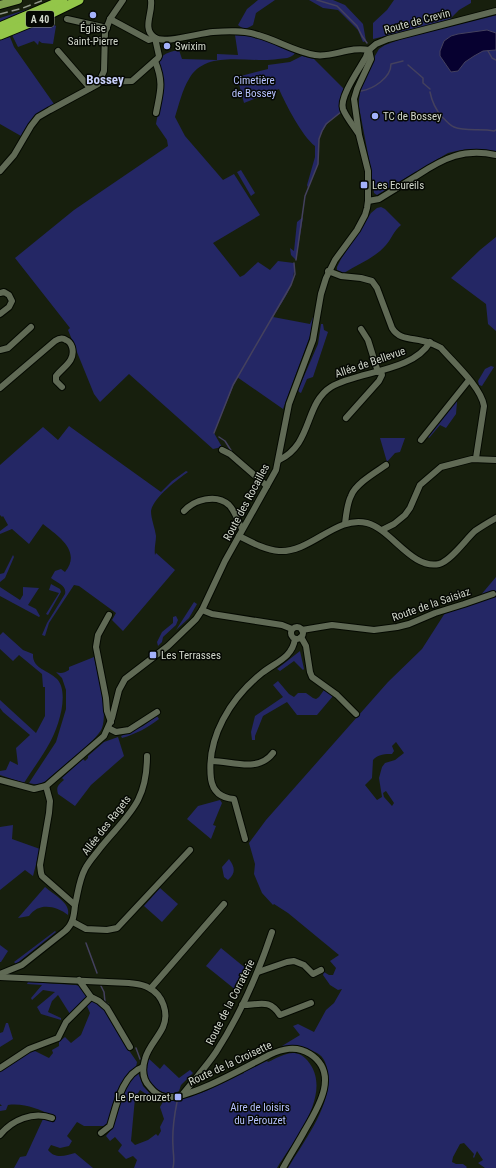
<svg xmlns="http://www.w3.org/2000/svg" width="496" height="1168" font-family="'Roboto Condensed',sans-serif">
<rect width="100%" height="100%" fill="#171f0d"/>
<!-- green -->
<g fill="#242765" fill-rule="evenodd">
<path d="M258,0H275L256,13L253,25C246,29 244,30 238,25L247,9Z"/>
<polygon points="309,0 333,0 345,5 363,24 366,41 363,42 358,30 338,10 323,8"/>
<polygon points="394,0 471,0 471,3 459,10 448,21 373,39 373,23 387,10"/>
<polygon points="44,4 0,22 0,18"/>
<path d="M496,15V151L473,149L461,150L448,153L377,195L374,193L371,170L359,107C358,87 369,66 379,49L385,45L407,37Z"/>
<polygon points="47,21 56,26 53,44 42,43 39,41 38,45 34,41 18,47 12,35"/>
<path d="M235,35L258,37L295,53C291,59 284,58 278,59C250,64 206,48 189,79C182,90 179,105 175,117L185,136L223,180L234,174L260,215L213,243L240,277L244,275L258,262L270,270L278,261L294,263C296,285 283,300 273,317L310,324L313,317L314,318L310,336L283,409L237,377L214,433L222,447L213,449L129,374L100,402L94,394L68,330L70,328L15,258L74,210L168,146L167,140L156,124C158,111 164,97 164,84C164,76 156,66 160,59C164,53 172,51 179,50L182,59L217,60V54L238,55Z"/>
<path d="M10,37L14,47L54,104C36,114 31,118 21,136L0,124V40Z"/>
<path d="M302,56L314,59L344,89C340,97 339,103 341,112L329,121L320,135L318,147V164L308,188L307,185L315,157V146C302,136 286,105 279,89L244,103L237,77L268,69V65L290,62Z"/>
<polygon points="241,170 255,193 251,196 237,172"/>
<path d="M381,207L385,209L401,225C393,232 392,238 386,245C375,258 358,264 344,273L337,270V267L341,259L371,213L377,208Z"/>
<polygon points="303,217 296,260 291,255 290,248 294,251 297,222"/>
<polygon points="496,237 496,331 488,324 486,304 451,278 480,250"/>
<polygon points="321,324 323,324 324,330 328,332 313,377 307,379 301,393 299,392 298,390 318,344"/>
<polygon points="491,366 494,367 482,386 479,385 478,381 485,369"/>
<polygon points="455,401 457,402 456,414 446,428 440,425 429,438 427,436"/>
<path d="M69,426L161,492L172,481L186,471L188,472C178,479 153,498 151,511C151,519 155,528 156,536C156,542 154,548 155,555L156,553L175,570L123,631L112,620L116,613L79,586L74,585L49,623L45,636L42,635L47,623L65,594C67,586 58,583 51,578L55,571L61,569L65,572C82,551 58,536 43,524L29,544L12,529L0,534V531L8,525L3,516L2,517L0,515V465L43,427L58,440Z"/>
<polygon points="380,438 405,438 400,452 395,453 387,462"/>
<polygon points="13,555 14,557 5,578 0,582 0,574 4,573"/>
<path d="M496,577V1168H485L478,1163L483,1160L477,1151L474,1158L473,1157L474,1154L464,1143L460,1144L453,1157L452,1162L456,1164H463L467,1167L466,1168H288C305,1139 335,1102 327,1068C325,1060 322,1055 315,1052C303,1046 295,1044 282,1046L300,1035L293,1026L298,1024L314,1032L326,1010L334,1003L342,989L338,990L330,985L323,975L324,972L329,975H333L336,968L330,961L339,955L288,913L274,904L273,905L262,893L254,874L255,864L249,843L266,820L388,682L422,649L445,613L480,596ZM396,742L404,753L395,760L385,763L382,767L379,778L382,797L377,800L365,785L372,778L373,760C378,754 386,754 392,754L394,751L392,746ZM386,791L394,803L392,806L384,797L383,793Z"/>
<polygon points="51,584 60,589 61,592 48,615 46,614 59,593 49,590"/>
<polygon points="0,587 20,600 23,595 23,587 39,588 28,605 36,609 40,616 39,617 0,596"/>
<polygon points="194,602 197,604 189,618 176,630"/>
<polygon points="176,616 178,620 176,625 163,637 162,642 158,646 157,642 162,632 173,623 173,617"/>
<path d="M3,632L23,650L33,654C32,669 48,670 57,679C70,693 58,729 49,744C42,757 32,770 24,783L0,775V771L6,770L10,761L18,765L16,748L30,735L3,712L0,708V700L36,733L45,716V687H43L42,674L19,655L13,661L0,649V635Z"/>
<polygon points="300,651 304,669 303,670 294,661 280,671 277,669"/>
<path d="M94,657C98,676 108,711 102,728C98,740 57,770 46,781L38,785L29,783L56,742L66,709V690L62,678L56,672C61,674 64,673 69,670V667Z"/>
<polygon points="278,681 289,694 294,697 298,693 306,693 313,698 316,699 319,697 324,690 333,696 317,715 297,715 287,702 263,716 255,736 255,740 252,740 251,732 255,716 283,697 273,685"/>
<path d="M157,716L159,719C147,728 136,734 122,738L121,736L143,726Z"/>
<path d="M118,737L124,756L91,785L75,806L58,794C56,787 58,785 64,780L62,778L83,759L85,761L88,758V756L104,742Z"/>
<polygon points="220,800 222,803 213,825 216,826 211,839 187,819 198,806"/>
<polygon points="13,825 12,839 40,849 33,876 25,870 0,890 0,827"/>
<path d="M229,859C235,867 236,873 228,880L224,877L222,867Z"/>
<path d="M45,887C53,894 71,903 68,915C56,906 39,902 29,916L18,918Z"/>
<polygon points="160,888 178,904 162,922 144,906"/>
<polygon points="55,931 56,932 16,964 14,962"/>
<polygon points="0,945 8,951 1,962 0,962"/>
<polygon points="221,948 249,971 237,991 206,966"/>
<polygon points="28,982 76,985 82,987 86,995 86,998 70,1014 58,995 52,1001 48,1012 61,1018 61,1020 41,1014 37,1007 55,992 43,990 32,1000 31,998 42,985 27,984"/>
<path d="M92,1000L105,1007L128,1049L137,1062L136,1067L143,1086L152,1096L151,1097L140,1090L135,1098L131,1141L135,1145L148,1140L156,1134L158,1136L161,1131L160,1127L164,1119L160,1107L164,1100C187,1103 223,1083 244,1073V1072L267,1061L268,1062C281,1056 295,1046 307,1060C335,1092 294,1140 277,1168H134L137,1160L133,1156L126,1159L118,1151L122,1145L115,1137L110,1141L106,1136L110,1131L106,1126H84L77,1122L67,1136L72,1141L69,1146L60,1148L51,1145L48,1150C55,1159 65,1156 75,1153L93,1168H14L20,1157L26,1156L43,1119L52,1121L53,1116C38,1109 25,1103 8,1105L6,1110L0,1111V1106H2L0,1104V1070L21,1056L33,1050L49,1058L53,1053L52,1050L59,1046V1042L65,1037L71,1043L81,1035L90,1013L87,1006Z"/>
<polygon points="6,1023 8,1023 13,1039 0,1047 0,1033 3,1032"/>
<path d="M148,1058L160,1069L164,1064L179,1078L190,1070L193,1073L181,1085L179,1091C170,1097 154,1091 149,1081C146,1074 147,1066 148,1058Z"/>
</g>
<!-- water -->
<polygon fill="#070130" stroke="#44415e" points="487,30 496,33 496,50 483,51 474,56 465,62 458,71 451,72 440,56 440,51 444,41 451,36 458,34"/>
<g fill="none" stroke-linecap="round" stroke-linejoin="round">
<!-- stream -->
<g stroke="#44415e" stroke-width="1.5">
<polyline points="317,0 337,6 357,26 362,36 367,43"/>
<polyline points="488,51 492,58 496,60"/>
<polyline points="408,65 423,78 423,83 430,89"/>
<path d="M361,91C373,89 391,78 391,64L403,61"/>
<path d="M430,92C432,102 436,110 442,117C446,120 449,125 454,127C466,132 481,128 494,131L496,130"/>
<polyline points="296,260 305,196 318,164 319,139 322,131 326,124 341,112"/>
<polyline points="214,433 233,385 291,285 295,274 294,263"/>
<polyline points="219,437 225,441 232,452"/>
<polyline points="86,943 97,973"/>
<polyline points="101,986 104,992 105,1002 108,1004"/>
<polyline points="136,1048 140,1059"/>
<path d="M173,1168C175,1160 173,1154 173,1146C172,1131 174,1117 177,1102"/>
</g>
<!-- minor casing -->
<g stroke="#040900" stroke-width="8">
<g id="minor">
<path d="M151,0C153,13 142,28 154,37C163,45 199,33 213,32C227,31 244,30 258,35C277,40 295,52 315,55C333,58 349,46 369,50"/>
<polyline points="67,19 107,28"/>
<polyline points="110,19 149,40 155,38"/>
<polyline points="369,50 376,44 388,39 496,11"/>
<polyline points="58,51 90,88"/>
<path d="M155,61C164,83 160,92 156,113"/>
<polyline points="100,81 104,82 132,81 158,58 159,56 155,38"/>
<path d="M358,133C353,125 346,117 343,109C339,97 360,68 366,57L368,51"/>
<polyline points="0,171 14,155 31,126 38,117 50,110 98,84 104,71 105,32 110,19 123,0"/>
<path d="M368,201L379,199C392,191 405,183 418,175C444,158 464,148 496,155"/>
<path d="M328,271L341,276L361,278L372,281L377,288L392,328C399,340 412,338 423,341C430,342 435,345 441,348C454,363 481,387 484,406L476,458"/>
<polyline points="0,293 4,292 9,295 12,301 9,307 0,314"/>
<polyline points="361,329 368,340 378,372"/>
<polyline points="0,350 8,348 31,327"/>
<path d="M0,388L55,341C58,339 62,337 66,340C69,341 71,344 72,347C76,361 63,367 56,376V381L62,387"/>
<polyline points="346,418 379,381 382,375 381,371"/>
<polyline points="421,440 469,380"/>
<polyline points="222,450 230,454 267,486"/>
<path d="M279,460C313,444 304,404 331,387C358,371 413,372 430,342"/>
<path d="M184,511C194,500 216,493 229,505C235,511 238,521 242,529"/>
<path d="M345,524C346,515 347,504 351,496C355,484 376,472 386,465"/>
<polyline points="382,530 394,524 405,515 410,508 420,485 441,467 472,459 496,460"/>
<path d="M239,536C251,542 265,550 279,551C311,553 336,515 367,523C391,529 412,570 439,564C451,561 466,539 475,531C482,526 489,522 496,518"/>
<polyline points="202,610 212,614 282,625 292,629"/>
<polyline points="109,615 98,635 96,647 106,698 107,711 111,722"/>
<circle cx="297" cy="633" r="6"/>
<polyline points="302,630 332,625 374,630 397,627 409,624 435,613 464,604 493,594"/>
<polyline points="301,637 306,646 310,672 312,677 337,695 356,714"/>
<polyline points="108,728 116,732 129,730 157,712"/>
<path d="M212,761C232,761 258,773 273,753"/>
<polyline points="0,780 34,789 46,786 104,736 112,718 119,690 125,679 168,646 196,619 202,610 225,561 276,470 289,404 313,340 321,294 326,278 335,260 357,230 365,215 367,208 368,201 368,171 359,135 354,99 357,89 371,59 369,50"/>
<path d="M245,839L234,799C221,798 213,792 211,779C206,737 231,698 262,673C276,662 292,658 295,639"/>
<path d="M75,905C78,893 79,880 85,869C89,861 96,854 101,847C128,814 147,803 147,756"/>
<polyline points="73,922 86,929 107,930 117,928 190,850"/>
<polyline points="258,972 287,962 294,961 304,965 313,974 321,970"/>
<path d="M0,974L22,965L65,931C73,924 74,916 75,905L42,876L41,873L40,865L49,813L50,801L46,786"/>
<path d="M0,977L129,983C136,984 143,984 149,988C163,995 169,1013 163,1027C158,1038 148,1047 145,1059C142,1069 142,1079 150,1087C154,1092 159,1096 165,1097C187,1101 247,1066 269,1055C282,1049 296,1045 310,1054C340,1073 318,1108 305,1130C298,1143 290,1155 283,1168"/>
<polyline points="79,980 91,997 99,1001 107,1008 130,1047"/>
<polyline points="151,988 224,904"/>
<path d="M242,1005C260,1005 269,998 280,1015L311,1003"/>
<polyline points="0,1068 29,1049 58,1038 66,1022 91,997"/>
<path d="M182,1095C193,1081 206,1067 216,1052C240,1015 258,974 272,932"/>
<path d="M101,1133L110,1126C116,1107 122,1074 143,1067"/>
<path d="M0,1135C12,1120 33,1111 52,1118"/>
</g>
</g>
<!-- major casing -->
<g stroke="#040900" stroke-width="10">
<polyline id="major" points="0,5 18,0"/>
</g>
<!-- highway casing -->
<g stroke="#040900" stroke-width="11">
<g id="highway">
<polyline points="0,27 63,0"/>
<polyline points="0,35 44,17 79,0"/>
</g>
</g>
<!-- minor -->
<use href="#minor" stroke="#606a55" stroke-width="6"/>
<!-- major -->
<use href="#major" stroke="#7fa14e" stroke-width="8"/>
<!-- highway -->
<use href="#highway" stroke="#93c649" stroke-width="9"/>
<!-- rail -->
<polyline stroke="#909789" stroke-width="1.5" stroke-dasharray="8 4" stroke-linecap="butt" points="0,14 23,8 44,0"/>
</g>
<!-- markers -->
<g fill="#a4b2fc" stroke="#050803" stroke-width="1.5">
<circle cx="93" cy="15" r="4"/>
<circle cx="167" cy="46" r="4"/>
<circle cx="375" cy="116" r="4"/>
<rect x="360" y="181" width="8" height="8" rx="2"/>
<rect x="149" y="651" width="8" height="8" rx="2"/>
<rect x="174" y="1093" width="8" height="8" rx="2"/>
</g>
<g text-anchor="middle" stroke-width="3" stroke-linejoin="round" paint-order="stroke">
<!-- shield labels -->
<rect fill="#050803" stroke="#94998f" stroke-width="1" x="26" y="11" width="28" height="16" rx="3"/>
<g font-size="10" font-weight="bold" fill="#d1d7cb">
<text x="40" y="23">A 40</text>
</g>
<!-- street labels -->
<g font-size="11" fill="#d1d7cb" stroke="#050803">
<text transform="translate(417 21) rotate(-15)" y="4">Route de Crevin</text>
<text transform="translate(370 362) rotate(-19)" y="4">Allée de Bellevue</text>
<text transform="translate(246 502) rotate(-62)" y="4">Route des Rocailles</text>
<text transform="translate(431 604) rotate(-19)" y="4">Route de la Saisiaz</text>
<text transform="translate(106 825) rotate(-52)" y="4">Allée des Ragets</text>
<text transform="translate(230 1002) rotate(-63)" y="4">Route de la Corraterie</text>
<text transform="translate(230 1063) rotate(-25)" y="4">Route de la Croisette</text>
</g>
<!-- poi labels -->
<g font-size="11" fill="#d1d7cb" stroke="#050803" text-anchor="start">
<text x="93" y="32" text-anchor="middle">Église<tspan x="93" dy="13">Saint-Pierre</tspan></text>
<text x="175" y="50">Swixim</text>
<text x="383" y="120">TC de Bossey</text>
<text x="372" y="189">Les Ecureils</text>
<text x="161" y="659">Les Terrasses</text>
<text x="170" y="1101" text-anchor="end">Le Perrouzet</text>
</g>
<!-- park labels -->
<g font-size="11" fill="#b5c0fc" stroke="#050803">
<text x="254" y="84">Cimetière<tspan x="254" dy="13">de Bossey</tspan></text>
<text x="260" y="1111">Aire de loisirs<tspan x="260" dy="13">du Pérouzet</tspan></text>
</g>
<!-- quarter labels -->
<g font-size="13" font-weight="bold" fill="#c8d0fb" stroke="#050803">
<text x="105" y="84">Bossey</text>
</g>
</g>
</svg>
